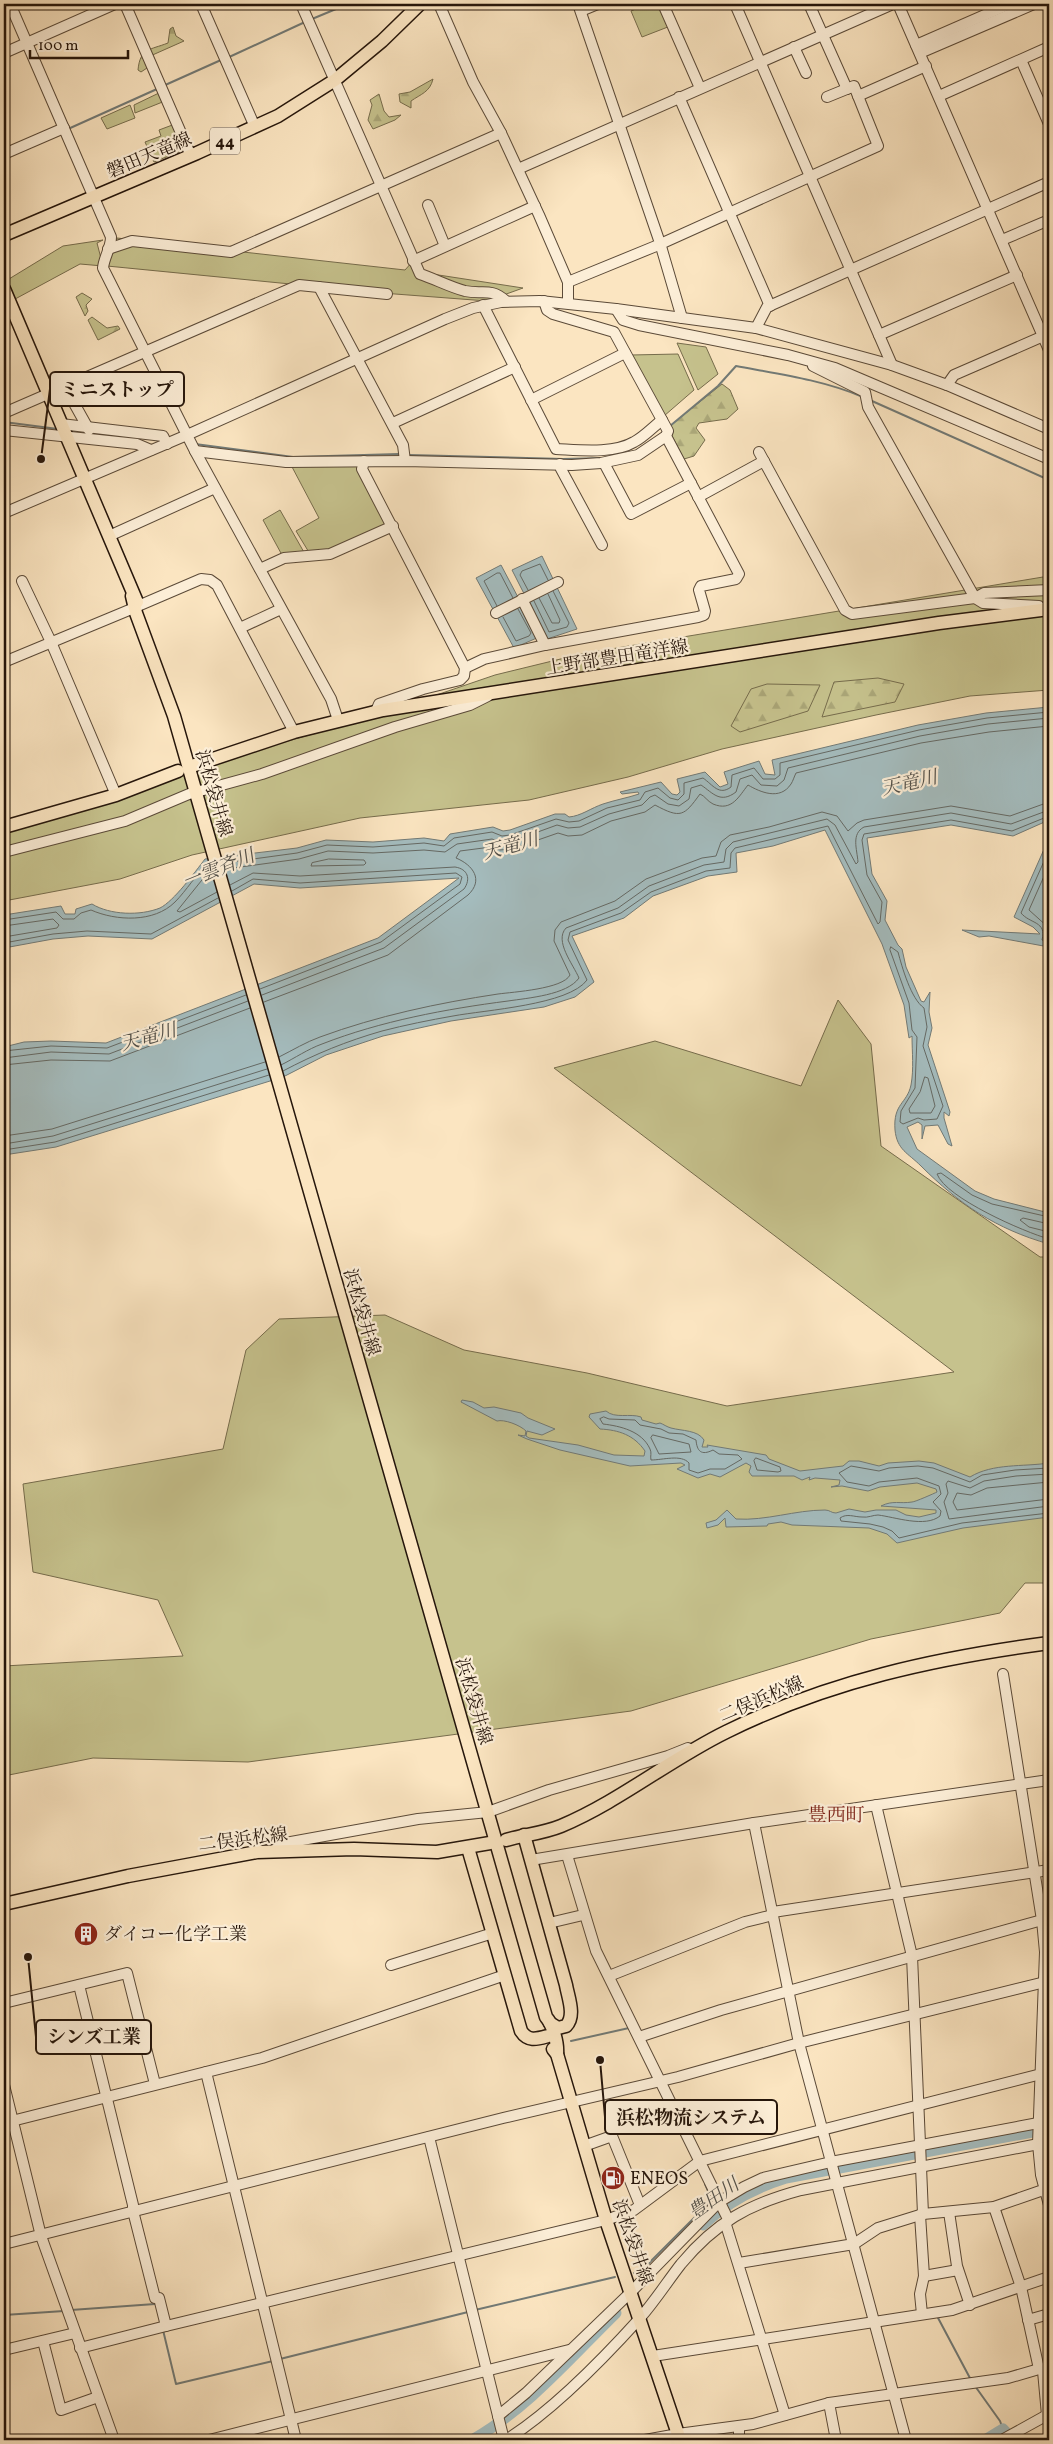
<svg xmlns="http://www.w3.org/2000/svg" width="1053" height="2444" font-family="Vollkorn,'Noto Serif JP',serif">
<defs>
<pattern id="forest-firs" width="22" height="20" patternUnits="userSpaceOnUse" patternTransform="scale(1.25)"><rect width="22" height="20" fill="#c6c28d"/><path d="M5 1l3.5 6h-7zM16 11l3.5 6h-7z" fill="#aaa678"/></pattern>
</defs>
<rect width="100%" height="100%" fill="#fbe5c1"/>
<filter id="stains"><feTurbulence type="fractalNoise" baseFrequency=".004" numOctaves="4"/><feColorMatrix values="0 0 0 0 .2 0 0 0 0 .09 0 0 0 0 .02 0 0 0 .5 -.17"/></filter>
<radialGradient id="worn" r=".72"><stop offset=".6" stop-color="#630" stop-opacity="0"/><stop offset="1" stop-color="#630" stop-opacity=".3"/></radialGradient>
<!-- green -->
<g fill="#c6c28d" stroke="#766c4c">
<polygon points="647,4 679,4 666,9 673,25 642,37 631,11"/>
<polygon points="161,92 165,101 135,113 134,105"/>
<polygon points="130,105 135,118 107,129 101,118"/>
<polygon points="175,124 186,149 154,162 145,142 161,136 159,130"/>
<polygon points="117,238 405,270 413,261 419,272 523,288 487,301 382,293 107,266"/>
<polygon points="103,240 97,243 103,266 80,264 4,305 4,282 63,246"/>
<polygon points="677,343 706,347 718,374 698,390"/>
<polygon points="678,354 694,390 664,416 631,355"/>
<polygon points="291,465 357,466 389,525 330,552 310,554 296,531 319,518"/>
<polygon points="280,510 305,554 282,555 263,520"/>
<polygon points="1049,576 1049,690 970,696 876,715 722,749 628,777 529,800 360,818 192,855 120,879 4,901 4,831 183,776 267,747 375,716 495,675 581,654"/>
<polygon points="838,1000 871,1044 881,1146 1040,1257 1049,1257 1049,1583 1025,1583 1000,1613 871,1639 631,1711 248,1762 93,1758 4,1776 4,1666 183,1656 158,1600 33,1572 23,1484 223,1449 246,1350 279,1319 385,1315 464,1350 587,1373 727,1406 954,1372 554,1068 655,1041 801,1086"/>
</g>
<!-- forest -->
<g fill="url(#forest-firs)" stroke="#766c4c">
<path d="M173,27L176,36L184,41L148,57L147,68L141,72L138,70C140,48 150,50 168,43L170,29Z"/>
<path d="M433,79C430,92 421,94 411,101V108L400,102L399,94L410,92Z"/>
<polygon points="379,94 384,111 389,117 401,115 395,120 373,129 368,120 372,105 370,100"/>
<polygon points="82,293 92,299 86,305 88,311 85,316 76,297"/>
<polygon points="92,317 107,328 118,326 120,329 98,340 88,320"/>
<polygon points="722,384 730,390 738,409 727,419 699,423 696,428 705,440 694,456 684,459 672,436 671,425"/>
<polygon points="878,678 904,684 895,702 822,717 834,682"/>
<polygon points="767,684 820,685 808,711 740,732 731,726 751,689"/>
</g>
<!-- water -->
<g fill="#a4bcbe" stroke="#727a76">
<polygon points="542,556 577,629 547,639 512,570"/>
<polygon points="501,565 539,637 514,648 476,578"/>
<path d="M1049,707V820L1013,836L951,825L867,838L872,874L887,901L885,920L898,945L902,949L906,967L921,1001L924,1002L930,992L929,1012L932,1028L928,1045L950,1112L949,1116L944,1112V1118L952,1146L948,1144L938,1125L925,1126L922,1139V1125L918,1122L907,1127L917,1149L975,1191L994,1199L1049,1213V1244C996,1229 959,1204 921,1166C908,1153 897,1150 895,1130C893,1103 907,1104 911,1085C914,1069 912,1052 912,1036L909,1038L904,1005L882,944L825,830L773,846L736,853L737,872L708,876L653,896L624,918L572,936L594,982L575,997L544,1007L451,1021L383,1036L326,1055L283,1077L56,1147L4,1155V1047L24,1042L51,1041L106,1043L378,938L459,878L300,888L254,884L152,939L88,936L53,939L4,948V915L61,906L65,914H75L76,909L92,904C110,915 140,916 160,908C174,901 195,872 205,859L297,848L326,840L373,842L424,838L444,841L450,834L493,827L503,831L510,830L555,814H565L569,817C581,816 591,808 603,804C615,800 627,798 639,794L638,792L622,794L620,792L661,782L672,794L677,795L680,792L677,779L705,772L720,787L728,784L724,772L759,761L765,774L775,775L772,760L918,725L986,713Z"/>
<polygon points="1049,838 1049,947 989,936 979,937 962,930 1040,934 1033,927 1014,917"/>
<path d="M462,1400L473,1402L484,1408L494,1407L521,1413L528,1418L555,1429L542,1435L527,1431L526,1436L529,1438L578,1445L614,1455L644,1456L645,1451C634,1435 619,1430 600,1429L589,1417L590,1414L606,1411C615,1419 630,1413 641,1417L642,1420L656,1424L660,1423C663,1424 667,1427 671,1428C682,1431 698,1430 704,1440L702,1447H708L707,1445L766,1455L769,1459L800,1471L843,1466L849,1461H859L879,1466L888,1463L919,1461L934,1463L970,1477C993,1463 1023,1467 1049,1463V1517L963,1528L897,1543L887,1534L869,1528L792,1525L781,1522L768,1524L767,1526L726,1527L725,1518L718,1525L707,1528L706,1523L716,1520L727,1510L736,1519C766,1521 795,1510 825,1510C830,1510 831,1513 836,1513L849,1509L865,1512L876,1510H896L906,1515L919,1517L936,1513V1510L881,1506C893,1500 900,1504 912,1502C915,1502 935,1493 937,1492L936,1489L917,1483L880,1487L868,1491L842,1486L831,1487L839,1485L840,1480L815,1478L809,1480L810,1477L802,1480L794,1476H752L749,1472L751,1466L746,1463L720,1477L710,1474L698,1478L677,1469L685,1465L681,1463L630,1466L560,1450L527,1439L518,1435L525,1436L526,1431C520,1425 504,1419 497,1421L461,1402Z"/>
</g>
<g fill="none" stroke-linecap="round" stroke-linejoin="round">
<!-- shore -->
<g stroke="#656964" stroke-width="1">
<polyline points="528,590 520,575 522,571 540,564 548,580"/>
<polyline points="539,598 552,623 559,623 560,620 548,594"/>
<polyline points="534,601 549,632 567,627 569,623 553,591"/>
<polyline points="497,606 484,581 497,573 500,573 513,598"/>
<polyline points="503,617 516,641 529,636 531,633 518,609"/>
<path d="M1049,850L1021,913C1030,924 1047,921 1042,940L1049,942"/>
<polygon points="329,859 364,860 366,863 364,865 311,866 312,863"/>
<path d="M224,863L297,853L327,845L373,847L424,843L444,846L454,838L492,832L502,836L510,835L556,819L569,822L579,821L607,808L640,800L645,792L658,788L670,798L678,800L684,794V783L703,778C713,785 719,796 731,787L732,775L754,768L763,779H775L780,775V763L919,730L987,718L1049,712"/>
<polyline points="1049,865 1029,910 1049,928"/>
<path d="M226,869L299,859L328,851L373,853L424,850L445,852L457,844L492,839L501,842L513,841L557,825L568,828L580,827L609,814L642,805L650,797L655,795L668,804L679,806L689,799L691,788L701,785C713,793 720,804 736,792L740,779L752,775L761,785L777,786L784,780L788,768L920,736L988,724L1049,718"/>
<polyline points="210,870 177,911 180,912 217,892"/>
<path d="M230,885L253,873L300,876L455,867C468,869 471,879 464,889L384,948L262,995"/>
<polyline points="232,891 253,879 300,883 456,873 462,877 460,884 381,942 260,989"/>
<path d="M4,920L56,912L63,919H74L81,913L91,910C116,921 154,923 175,902C187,890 196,874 208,864"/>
<polyline points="4,926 53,919 59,925 57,928 4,937"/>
<polyline points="4,943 53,934 87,931 151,934 218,898"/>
<path d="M891,947L898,952C902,967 911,999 924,1008L927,1027L923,1046L943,1106L937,1119L924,1120L918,1118L903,1124L900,1122L901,1111L915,1088L917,1037L912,1030L909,1003L890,950Z"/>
<path d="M264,1002L388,955L468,895C484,880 473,865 456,858L460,851L491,847L500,850L512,849L558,833L568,836L582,835L611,821L645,812L655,805C681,819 684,816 700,794C705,796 707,801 713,804C732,812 739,796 748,785C760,792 780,801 791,784C793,781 794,777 796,773L921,743L989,732L1049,726"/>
<polyline points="4,1051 51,1046 107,1048 246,995"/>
<path d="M279,1057C293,1050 306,1042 320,1037C377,1016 438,1003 498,994C513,992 563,989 570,975L554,941L555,930L561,922L615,901L646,879L702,858L716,856L721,842L730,835L769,827L822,812L837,816L848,831L857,823L864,820L951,806L1010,816L1049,802"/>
<polyline points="4,1058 51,1052 109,1054 248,1001"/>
<polyline points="4,1065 51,1060 110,1061 250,1008"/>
<path d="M281,1065C295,1058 308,1049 322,1044C381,1021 446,1009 508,1001C528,998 567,995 579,978C573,964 554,941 566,928L618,908L649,886L704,865L724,862L726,849L733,842L827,819L835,825L856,864L858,862C857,849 851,834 864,827L951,813L1011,824L1049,810"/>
<path d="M283,1071C315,1054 347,1041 382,1031C405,1025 430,1020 453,1016C485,1010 569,1005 587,980L568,940L570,932L621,913L651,892L706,871L730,868L731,853L735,848L828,826L878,924L880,922L882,902L867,875L862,840L864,834L951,820L1012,831L1049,816"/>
<polygon points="925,1077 928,1078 935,1106 931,1113 910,1113 909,1109 920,1092"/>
<polyline points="4,1136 52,1129 265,1062"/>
<polyline points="4,1144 53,1136 267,1069"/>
<polyline points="4,1150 55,1142 269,1075"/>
<path d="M1049,1217L992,1204L972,1195L941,1173L937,1174C946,1198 1024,1232 1049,1239"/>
<polyline points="1049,1224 1023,1218 1020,1220 1029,1227 1049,1232"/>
<path d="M604,1417L609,1419L635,1420L640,1425L661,1429L669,1433L683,1434L696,1440C697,1451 701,1456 713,1450L719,1454L738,1455L742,1459L725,1469H710L698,1473L689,1470V1463C681,1454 663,1460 651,1460C650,1456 652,1453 650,1449C642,1431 620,1426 603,1424L600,1419Z"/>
<polygon points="653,1435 689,1444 691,1452 659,1454 651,1438"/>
<polygon points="756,1458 780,1467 781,1471 778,1472 757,1470 754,1461"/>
<path d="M1049,1468L1015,1470L982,1475L970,1482L933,1468L918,1466L889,1468L879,1471L851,1466L839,1473L847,1482L869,1486L879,1482L917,1478L939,1486L941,1494L933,1502L941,1511L940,1516C925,1528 895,1517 878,1515C873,1515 868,1518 862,1517C854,1517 847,1513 840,1518L841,1521L870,1524L883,1527L892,1531L899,1538L962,1523L1049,1513"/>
<polyline points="1049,1474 1016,1476 984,1481 970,1488 948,1481 946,1484 948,1493 944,1502 949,1519 1049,1506"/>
<polyline points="1049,1482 987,1488 971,1495 957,1493 953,1502 957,1510 1049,1499"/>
</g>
<!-- stream -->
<g stroke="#727a76" stroke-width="2">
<polyline points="312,19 348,4"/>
<polyline points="227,58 305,22"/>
<polyline points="163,86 221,60"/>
<polyline points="68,129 157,89"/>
<polyline points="872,401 1049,480"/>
<polyline points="4,422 58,429"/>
<path d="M670,426L718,386L736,366C779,374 823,380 863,397"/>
<polyline points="71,431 86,432"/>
<polyline points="90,433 140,438"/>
<polyline points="195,444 293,457 399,454"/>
<polyline points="409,455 563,459 604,458"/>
<polyline points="571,2041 629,2028"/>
<polyline points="634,2273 641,2271 712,2200 705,2184"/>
<polyline points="71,2310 155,2304"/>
<polyline points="475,2310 615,2277"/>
<polyline points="4,2315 64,2311"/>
<polyline points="937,2316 971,2380"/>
<polyline points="163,2330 176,2384 273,2361"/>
<polyline points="280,2359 468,2312"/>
<polyline points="975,2386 1000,2421 1003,2429"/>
</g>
<!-- river -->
<g stroke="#a4bcbe" stroke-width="11">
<path d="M703,2225C727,2202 754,2188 786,2178L1049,2129"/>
<path d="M472,2440C527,2409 571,2357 616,2313"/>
<polyline points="985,2440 1003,2429 1013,2440"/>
</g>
<!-- minor casing -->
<g stroke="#5b4a38" stroke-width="12">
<g id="minor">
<path d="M10,4L111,237C111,248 104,257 103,268L195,451L331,699L338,720"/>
<polyline points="125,4 191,156"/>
<polyline points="201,4 255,127"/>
<path d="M301,4L420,274C435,279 450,287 465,291C483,295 490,287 506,301"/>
<polyline points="439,4 473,82 501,133 539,215 568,282 568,303"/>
<polyline points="578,4 660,243 682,318"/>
<polyline points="663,4 700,88"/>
<polyline points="735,4 892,365"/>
<polyline points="809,4 847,89"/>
<polyline points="898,4 1049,350"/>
<polyline points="581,11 598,4"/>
<polyline points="916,45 1010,4"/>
<polyline points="794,47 806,73"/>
<polyline points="4,53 115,4"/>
<polyline points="920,53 1034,4"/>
<polyline points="1021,60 1049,124"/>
<polyline points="858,96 926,66"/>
<polyline points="939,96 1049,47"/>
<polyline points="679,97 770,306"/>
<polyline points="4,154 64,128"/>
<polyline points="518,169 893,4"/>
<polyline points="428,205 445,246"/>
<polyline points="1002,240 1049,220"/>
<polyline points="108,249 132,241 231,252 501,133"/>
<polyline points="413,261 535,206"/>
<polyline points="568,282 656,246 878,146 854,86 827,97"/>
<polyline points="319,287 403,445 405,461"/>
<path d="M483,305L556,449C579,450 614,454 634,442C644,437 653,427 662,420"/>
<polyline points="616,309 623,320 639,325 788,355 835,368 1049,459"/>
<polyline points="756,328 767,307 1049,182"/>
<polyline points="879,335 1017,275"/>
<polyline points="813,366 865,392 868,407 975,598 983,603 1039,606"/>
<polyline points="947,385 954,375 1048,334"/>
<polyline points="65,387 89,430"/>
<polyline points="531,400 625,353"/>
<polyline points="4,413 299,285 387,294"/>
<polyline points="393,423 515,367"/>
<polyline points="61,424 163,436 167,444"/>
<polyline points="4,430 137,444 151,450"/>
<polyline points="195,451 286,462 405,461 572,465 601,463 638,455 666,436"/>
<polyline points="759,452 845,610 852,614 975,598 984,593 1049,590"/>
<polyline points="364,461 362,469 465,668 464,676 460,680 423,689 379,704 376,711"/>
<polyline points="604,463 631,514 691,483"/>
<polyline points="560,464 561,469 602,545"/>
<polyline points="698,497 764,461"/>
<polyline points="4,513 187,435 445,319 473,308 501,302 540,301 616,309 756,328 892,365 947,385 1049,429"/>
<polyline points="109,536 215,488"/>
<polyline points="260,569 284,558 330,554 393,526"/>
<polyline points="22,581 51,642 116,795"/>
<polyline points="522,599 545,645"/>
<polyline points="138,606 201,579 210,580 217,585 294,732"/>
<polyline points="496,613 558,582"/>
<polyline points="240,628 281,609"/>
<polyline points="4,662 134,608"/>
<polyline points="465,668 484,659 545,645 698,617 704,615 705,611 699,590 701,586 736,579 739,574 666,436 668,431 614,332 553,314 547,310 544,301"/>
<polyline points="4,852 125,821 189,794 262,774 395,727 470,705 488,696"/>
<polyline points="1003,1674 1042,1920 1045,1952 1038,2144 1041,2175 1049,2205"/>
<polyline points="876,1805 912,1956 923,2214"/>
<polyline points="754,1823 799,2043 906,2440"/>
<polyline points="272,1851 291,1842 418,1819 488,1812 549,1790 668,1756 688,1748"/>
<polyline points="567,1855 596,1951 728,2219 726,2225 785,2415"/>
<polyline points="531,1860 754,1823 1049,1780"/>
<polyline points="549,1923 583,1915"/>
<polyline points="391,1965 493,1933"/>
<polyline points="609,1976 745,1922 769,1916 773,1912 1049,1870"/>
<polyline points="79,1985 133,2205 133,2211 155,2298 159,2298 166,2326 80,2348"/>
<polyline points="4,2003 127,1973 155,2084"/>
<polyline points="639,2037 721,2010 1042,1920"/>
<polyline points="206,2072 296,2440"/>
<polyline points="4,2085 41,2236 114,2440"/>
<polyline points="4,2123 262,2058 505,1975"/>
<polyline points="429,2137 504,2440"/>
<polyline points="584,2146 612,2136 640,2205"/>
<polyline points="994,2207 1021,2287 1039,2369"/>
<polyline points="949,2212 957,2266 970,2305"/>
<polyline points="920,2215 924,2276 920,2294 922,2314"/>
<polyline points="4,2244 503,2118 678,2077 799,2043 1049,1981"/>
<polyline points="739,2263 854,2244 878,2228 923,2214 994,2207 1046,2189"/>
<polyline points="924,2276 958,2270"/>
<polyline points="1028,2320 1049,2314"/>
<polyline points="166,2326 606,2220 634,2210 700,2161 1049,2072"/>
<polyline points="43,2341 61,2410 98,2397"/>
<polyline points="4,2350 75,2333"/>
<polyline points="653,2356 952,2310 1049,2277"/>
<polyline points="1043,2371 1047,2415"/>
<polyline points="829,2403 836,2440"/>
<polyline points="498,2416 526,2393 631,2292 719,2202 744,2187 763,2178 831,2162 1049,2121"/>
<polyline points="739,2427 739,2440"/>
<polyline points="209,2440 569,2350"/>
<path d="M506,2440C552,2411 603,2359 640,2318C655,2301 667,2282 681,2264C716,2222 749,2204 801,2190L1049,2142"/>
<polyline points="645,2440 678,2434 753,2424 829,2403 1008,2378 1039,2369 1049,2371"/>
<polyline points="1002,2440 1049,2414"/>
</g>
</g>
<!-- major casing -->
<g stroke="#26160b" stroke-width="15">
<g id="major">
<polyline points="4,235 197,153 278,116 335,80 382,41 420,4"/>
<polyline points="4,289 137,602"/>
<path d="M132,596L136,613L174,716L546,2017C553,2025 558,2043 557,2054"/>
<polyline points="195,765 294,732 383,710 939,623 1049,609"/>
<polyline points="4,827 116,795 178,771"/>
<path d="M524,1835L566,1985C568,1997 576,2016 566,2026L558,2028L550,2023"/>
<path d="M506,1840C524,1835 544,1833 561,1826C620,1801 669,1760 726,1732C829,1681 936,1658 1049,1643"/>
<path d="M468,1848L521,2031C528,2042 537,2039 548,2036"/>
<polyline points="4,1904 128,1876 257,1852 354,1849 437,1852 490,1843"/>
<polyline points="553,2049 557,2054 606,2220 680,2440"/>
</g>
</g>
<!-- minor -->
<use href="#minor" stroke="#fceed7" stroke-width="10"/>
<!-- major -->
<use href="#major" stroke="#fbe5c1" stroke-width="12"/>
</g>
<!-- icons -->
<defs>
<g id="building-disc" transform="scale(1.25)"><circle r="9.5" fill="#8f2418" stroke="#fceed7"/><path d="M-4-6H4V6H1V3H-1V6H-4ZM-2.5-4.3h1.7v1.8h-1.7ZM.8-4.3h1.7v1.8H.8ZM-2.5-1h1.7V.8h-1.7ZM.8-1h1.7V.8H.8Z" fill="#fff"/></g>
<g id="fuel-disc" transform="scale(1.25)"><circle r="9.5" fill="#8f2418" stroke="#fceed7"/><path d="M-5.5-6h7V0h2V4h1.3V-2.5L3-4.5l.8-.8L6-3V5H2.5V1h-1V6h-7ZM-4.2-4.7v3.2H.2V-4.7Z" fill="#fff"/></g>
</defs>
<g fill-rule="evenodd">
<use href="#building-disc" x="86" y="1934"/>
<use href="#fuel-disc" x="613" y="2178"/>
</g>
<g text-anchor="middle" stroke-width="4.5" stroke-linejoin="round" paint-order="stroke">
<!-- shield labels -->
<rect fill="#fceed7" stroke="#665748" stroke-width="1" x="210" y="127.5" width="30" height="27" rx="4"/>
<g font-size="16" font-weight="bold" fill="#26160b">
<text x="225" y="147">44</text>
</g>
<!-- street labels -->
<g font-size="18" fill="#26160b" stroke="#fceed7">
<text transform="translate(149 155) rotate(-23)" y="6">磐田天竜線</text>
<text transform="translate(617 657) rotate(-9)" y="6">上野部豊田竜洋線</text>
<text transform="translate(214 793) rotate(74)" y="6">浜松袋井線</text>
<text transform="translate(362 1312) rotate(74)" y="6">浜松袋井線</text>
<text transform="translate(761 1699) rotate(-23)" y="6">二俣浜松線</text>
<text transform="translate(474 1701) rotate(74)" y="6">浜松袋井線</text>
<text transform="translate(243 1839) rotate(-7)" y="6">二俣浜松線</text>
<text transform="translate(633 2242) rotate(71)" y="6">浜松袋井線</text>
</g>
<!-- poi labels -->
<g font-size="18" fill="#26160b" stroke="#fceed7" text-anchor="start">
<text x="104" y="1940">ダイコー化学工業</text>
<text x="630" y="2184">ENEOS</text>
</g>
<!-- water labels -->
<g font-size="19" font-style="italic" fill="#52504a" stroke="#fceed7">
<text transform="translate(909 782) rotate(-13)" y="7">天竜川</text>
<text transform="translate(510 845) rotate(-15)" y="7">天竜川</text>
<text transform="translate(218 868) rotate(-22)" y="7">一雲斉川</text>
<text transform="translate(148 1036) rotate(-15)" y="7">天竜川</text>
<text transform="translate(713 2198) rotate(-35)" y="7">豊田川</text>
</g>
<!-- neighbourhood labels -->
<g font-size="19" fill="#7a1f14" stroke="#fceed7">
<text x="836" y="1821">豊西町</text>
</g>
</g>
<!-- callouts -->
<path fill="none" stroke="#26160b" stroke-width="2" d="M41 459L50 389M28 1957L36 2037M600 2060L605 2117"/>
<g fill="#26160b" stroke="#fceed7" stroke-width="2">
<circle cx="41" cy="459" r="5"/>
<circle cx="28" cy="1957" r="5"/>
<circle cx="600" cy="2060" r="5"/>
</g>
<g fill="#fceed7" stroke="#26160b" stroke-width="2">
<rect x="50" y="372" width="134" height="34" rx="5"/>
<rect x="36" y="2020" width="115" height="34" rx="5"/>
<rect x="605" y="2100" width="172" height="34" rx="5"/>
</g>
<g font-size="19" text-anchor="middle" font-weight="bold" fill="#26160b">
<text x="117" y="396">ミニストップ</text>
<text x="94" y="2043">シンズ工業</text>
<text x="691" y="2124">浜松物流システム</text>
</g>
<!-- margin -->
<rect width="1053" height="2444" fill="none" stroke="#fbe5c1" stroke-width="20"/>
<rect x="5" y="5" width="1043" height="2434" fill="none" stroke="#26160b" stroke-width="2.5"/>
<rect x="10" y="10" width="1033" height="2424" fill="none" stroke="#26160b"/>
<!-- scale -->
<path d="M30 50v8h98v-8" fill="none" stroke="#26160b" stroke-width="2.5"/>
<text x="38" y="50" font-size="15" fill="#26160b" stroke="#fceed7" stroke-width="4" paint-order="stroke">100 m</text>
<rect width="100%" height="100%" filter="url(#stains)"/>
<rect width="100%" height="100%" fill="url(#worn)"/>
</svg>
